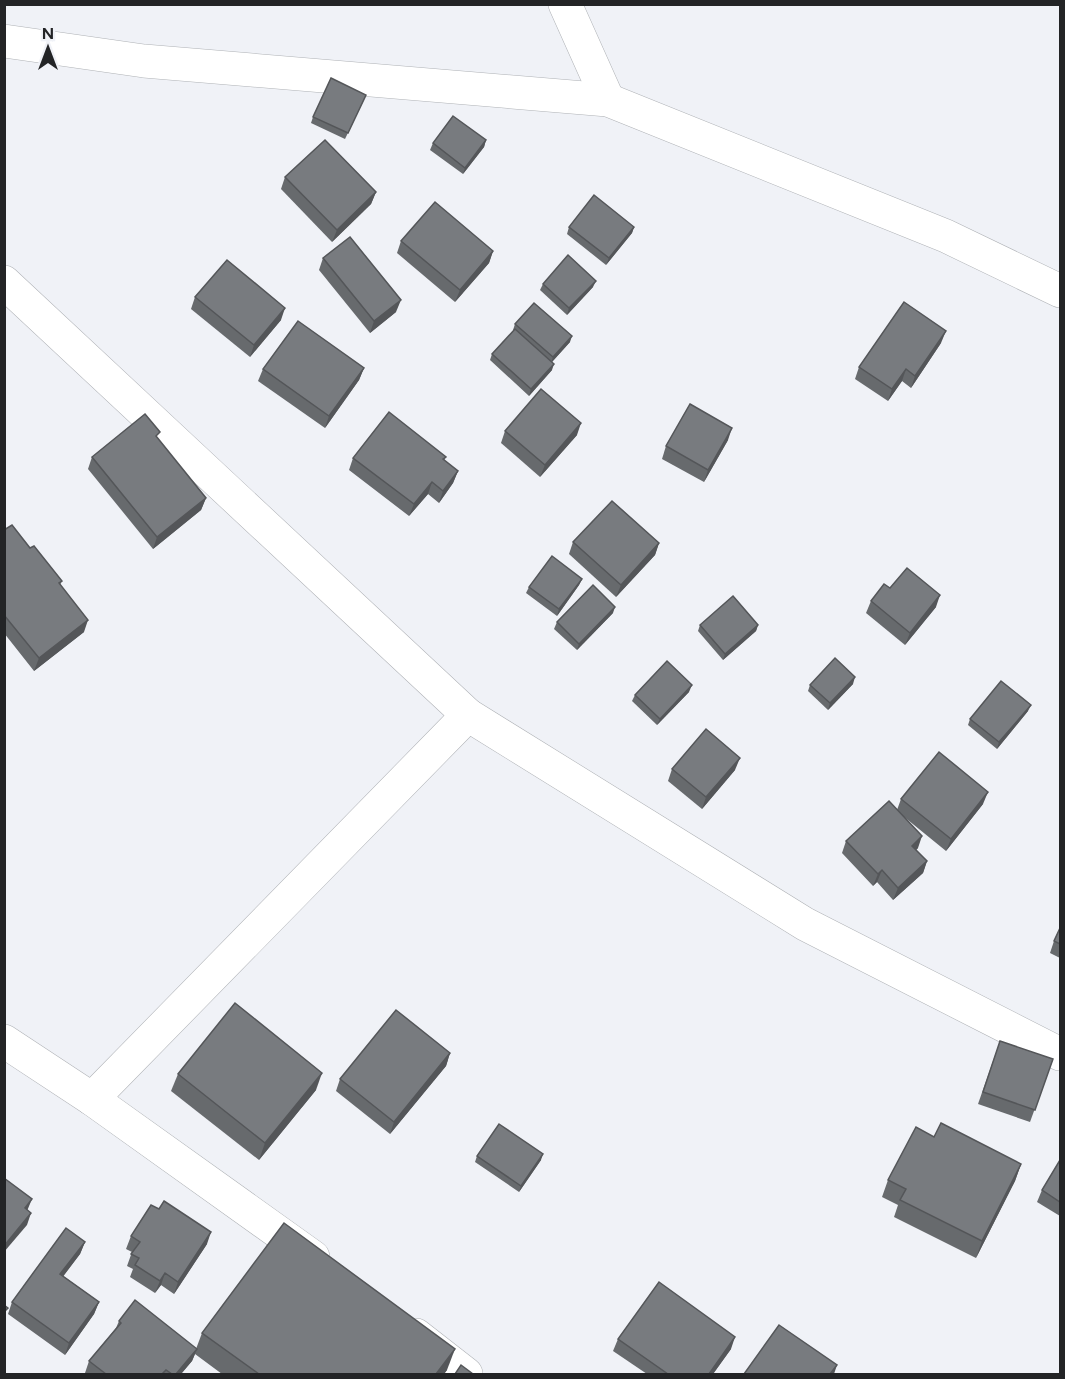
<svg xmlns="http://www.w3.org/2000/svg" width="1065" height="1379" font-family="Figtree,sans-serif">
<rect width="100%" height="100%" fill="#f0f2f7"/>
<g fill="none" stroke-linecap="round" stroke-linejoin="round">
<!-- minor casing -->
<g stroke="#afb2b6" stroke-width="34">
<g id="minor">
<polyline points="565,4 608,100"/>
<polyline points="4,41 144,61 608,100 946,236 1060,291"/>
<polyline points="4,282 468,715 805,924 1060,1054"/>
<polyline points="4,1041 92,1099 313,1257"/>
<polyline points="92,1099 468,715"/>
<polyline points="416,1335 466,1374"/>
</g>
</g>
<!-- minor -->
<use href="#minor" stroke="#fff" stroke-width="33"/>
</g>
<!-- wall -->
<g fill="#676a6d">
<polygon points="366,95 345,139 311,123 313,117"/>
<polygon points="486,140 484,147 463,174 430,150 433,143"/>
<polygon points="285,177 376,192 371,204 332,242 281,189"/>
<polygon points="569,227 634,227 632,233 606,265 567,234"/>
<polygon points="401,241 493,251 489,263 455,302 397,253"/>
<polygon points="323,258 396,312 370,333 319,270"/>
<polygon points="543,284 593,287 567,315 540,290"/>
<polygon points="195,297 281,320 250,357 191,309"/>
<polygon points="515,324 570,342 552,362 552,370 529,396 490,360 492,354 514,331 513,330"/>
<polygon points="941,343 911,388 902,381 888,401 855,379 859,367"/>
<polygon points="364,368 359,380 325,428 258,381 263,369"/>
<polygon points="505,431 577,435 540,477 501,443"/>
<polygon points="158,439 206,498 201,510 153,549 88,469 92,457"/>
<polygon points="728,440 704,482 662,459 666,446"/>
<polygon points="446,457 444,461 458,471 453,483 439,503 428,494 409,516 349,470 353,458"/>
<polygon points="4,530 30,548 62,581 60,585 84,632 34,671 4,633"/>
<polygon points="573,542 659,543 655,555 616,597 569,554"/>
<polygon points="582,579 579,585 557,616 526,593 529,587"/>
<polygon points="890,588 936,607 905,645 866,613 871,601"/>
<polygon points="613,613 577,650 554,629 557,622"/>
<polygon points="700,625 758,625 756,631 723,660 698,631"/>
<polygon points="853,684 828,710 808,691 810,685"/>
<polygon points="689,692 657,725 632,701 635,695"/>
<polygon points="1028,711 997,749 968,725 970,719"/>
<polygon points="672,769 735,770 702,809 668,781"/>
<polygon points="901,799 983,804 946,851 903,816 918,848 916,850 927,861 923,873 893,900 877,882 873,886 842,853 846,841 897,810"/>
<polygon points="1060,928 1060,958 1050,953 1054,941"/>
<polygon points="1000,1041 1053,1059 1030,1122 978,1104"/>
<polygon points="450,1053 446,1066 390,1134 336,1091 340,1079"/>
<polygon points="178,1074 316,1090 259,1160 171,1091"/>
<polygon points="934,1137 1021,1164 1015,1181 976,1258 894,1217 898,1205 882,1197 888,1180"/>
<polygon points="477,1156 541,1160 519,1192 475,1162"/>
<polygon points="1060,1160 1060,1216 1037,1202 1042,1190"/>
<polygon points="131,1236 207,1244 174,1294 161,1285 155,1293 130,1277 133,1269 127,1266 132,1252 126,1249"/>
<polygon points="85,1242 80,1254 63,1276 99,1302 94,1314 65,1355 8,1314 12,1302"/>
<polygon points="119,1321 196,1349 202,1333 447,1370 444,1374 222,1374 195,1354 192,1361 181,1374 87,1374 85,1373 89,1361 116,1328"/>
<polygon points="618,1339 731,1349 713,1374 647,1374 613,1351"/>
</g>
<!-- shaded-wall -->
<g fill="#545659">
<polygon points="486,140 484,147 463,174 465,168"/>
<polygon points="376,192 371,204 332,242 337,230"/>
<polygon points="634,227 632,233 606,265 609,258"/>
<polygon points="493,251 489,263 455,302 460,290"/>
<polygon points="596,281 593,287 567,315 569,308"/>
<polygon points="401,300 396,312 370,333 374,321"/>
<polygon points="285,308 281,320 250,357 254,345"/>
<polygon points="946,331 941,343 911,388 915,376"/>
<polygon points="572,336 570,342 551,363 553,357"/>
<polygon points="554,364 552,370 529,396 531,389"/>
<polygon points="364,368 359,380 325,428 329,416"/>
<polygon points="906,369 902,381 888,401 892,389"/>
<polygon points="581,423 577,435 540,477 545,465"/>
<polygon points="732,428 728,440 704,482 708,470"/>
<polygon points="458,471 453,483 439,503 443,491"/>
<polygon points="432,482 428,494 409,516 414,504"/>
<polygon points="206,498 201,510 153,549 157,537"/>
<polygon points="659,543 655,555 616,597 621,585"/>
<polygon points="582,579 579,585 557,616 559,609"/>
<polygon points="940,595 936,607 905,645 910,633"/>
<polygon points="615,607 613,613 577,650 579,644"/>
<polygon points="88,620 84,632 34,671 39,658"/>
<polygon points="758,625 756,631 723,660 725,654"/>
<polygon points="855,677 853,684 828,710 830,703"/>
<polygon points="692,685 689,692 657,725 660,719"/>
<polygon points="1031,705 1028,711 997,749 999,742"/>
<polygon points="740,758 735,770 702,809 706,797"/>
<polygon points="988,792 983,804 946,851 951,839"/>
<polygon points="922,836 918,848 908,858 912,846"/>
<polygon points="927,861 923,873 893,900 898,888"/>
<polygon points="882,870 877,882 873,886 878,874"/>
<polygon points="450,1053 446,1066 390,1134 394,1122"/>
<polygon points="322,1073 316,1090 259,1160 265,1143"/>
<polygon points="543,1154 541,1160 519,1192 521,1186"/>
<polygon points="1021,1164 1015,1181 976,1258 982,1241"/>
<polygon points="32,1199 27,1211 25,1208"/>
<polygon points="31,1213 27,1225 4,1252 4,1246"/>
<polygon points="211,1232 207,1244 174,1294 178,1282"/>
<polygon points="85,1242 80,1254 56,1286 60,1274"/>
<polygon points="165,1273 161,1285 155,1293 160,1281"/>
<polygon points="99,1302 94,1314 65,1355 69,1343"/>
<polygon points="735,1337 731,1349 713,1374 709,1374"/>
<polygon points="197,1349 192,1361 181,1374 176,1374"/>
<polygon points="455,1349 447,1370 444,1374 436,1374"/>
<polygon points="837,1365 834,1374 830,1374"/>
</g>
<!-- building -->
<g fill="#787b7f" stroke="#545659" stroke-width="1.5">
<polygon points="331,78 366,95 348,133 313,117"/>
<polygon points="453,116 486,140 465,168 433,143"/>
<polygon points="325,140 376,192 337,230 285,177"/>
<polygon points="594,195 634,227 609,258 569,227"/>
<polygon points="435,202 493,251 460,290 401,241"/>
<polygon points="350,237 401,300 374,321 323,258"/>
<polygon points="568,255 596,281 569,308 543,284"/>
<polygon points="227,260 285,308 254,345 195,297"/>
<polygon points="904,302 946,331 915,376 906,369 892,389 859,367"/>
<polygon points="534,303 572,336 553,357 515,324"/>
<polygon points="298,321 364,368 329,416 263,369"/>
<polygon points="515,329 554,364 531,389 492,354"/>
<polygon points="541,389 581,423 545,465 505,431"/>
<polygon points="690,404 732,428 708,470 666,446"/>
<polygon points="389,412 446,457 443,459 458,471 443,491 432,482 414,504 353,458"/>
<polygon points="145,414 160,432 156,436 206,498 157,537 92,457"/>
<polygon points="612,501 659,543 621,585 573,542"/>
<polygon points="12,525 30,548 34,546 62,581 59,583 88,620 39,658 4,615 4,530"/>
<polygon points="552,556 582,579 559,609 529,587"/>
<polygon points="907,568 940,595 910,633 871,601 884,584 890,588"/>
<polygon points="593,585 615,607 579,644 557,622"/>
<polygon points="733,596 758,625 725,654 700,625"/>
<polygon points="835,658 855,677 830,703 810,685"/>
<polygon points="667,661 692,685 660,719 635,695"/>
<polygon points="1001,681 1031,705 999,742 970,719"/>
<polygon points="706,729 740,758 706,797 672,769"/>
<polygon points="939,752 988,792 951,839 901,799"/>
<polygon points="889,801 922,836 912,846 927,861 898,888 882,870 878,874 846,841"/>
<polygon points="1060,928 1060,944 1054,941"/>
<polygon points="235,1003 322,1073 265,1143 178,1074"/>
<polygon points="396,1010 450,1053 394,1122 340,1079"/>
<polygon points="1000,1041 1053,1059 1035,1110 983,1092"/>
<polygon points="941,1123 1021,1164 982,1241 900,1200 906,1189 888,1180 916,1127 934,1137"/>
<polygon points="499,1124 543,1154 521,1186 477,1156"/>
<polygon points="1060,1160 1060,1202 1042,1190"/>
<polygon points="4,1178 32,1199 25,1208 31,1213 4,1246"/>
<polygon points="164,1201 211,1232 178,1282 165,1273 160,1281 135,1265 139,1258 131,1254 140,1242 131,1236 151,1205 159,1209"/>
<polygon points="284,1223 455,1349 436,1374 259,1374 202,1333"/>
<polygon points="66,1228 85,1242 60,1274 99,1302 69,1343 12,1302"/>
<polygon points="659,1282 735,1337 709,1374 668,1374 618,1339"/>
<polygon points="135,1300 197,1349 176,1374 172,1374 166,1370 162,1374 106,1374 89,1361 121,1323 119,1321"/>
<polygon points="4,1305 8,1308 4,1312"/>
<polygon points="779,1325 837,1365 830,1374 744,1374"/>
<polygon points="461,1365 473,1374 455,1374"/>
</g>
<!-- border -->
<rect width="1065" height="1379" fill="none" stroke="#232426" stroke-width="12"/>
<!-- north arrow -->
<g transform="translate(48 48)" stroke="#f0f2f7" stroke-width="4.5" paint-order="stroke">
<path d="M0-4.5L10 22L0 15L-10 22Z" fill="#232426"/>
<text y="-9" font-size="16" font-weight="bold" text-anchor="middle" fill="#232426">N</text>
</g>
</svg>
